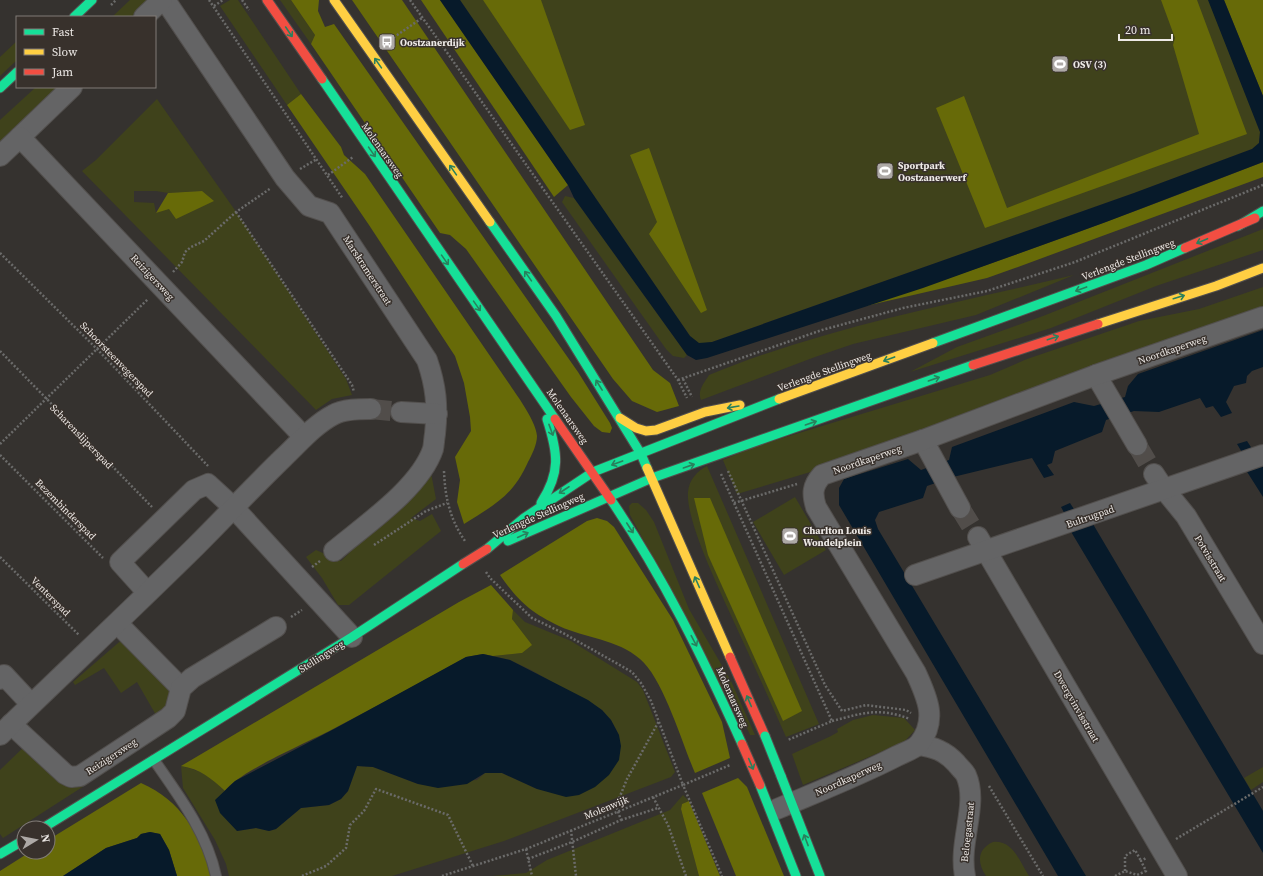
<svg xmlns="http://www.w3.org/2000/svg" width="1263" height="876" font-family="'Source Serif 4',serif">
<rect width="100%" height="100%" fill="#35322f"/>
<!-- green -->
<g fill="#3f421b" fill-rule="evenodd">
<polygon points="130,0 148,0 131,17 112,17"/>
<polygon points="230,0 238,0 301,94 287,105 220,6"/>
<polygon points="280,0 291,0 315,35 311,44"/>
<polygon points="460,0 1209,0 1260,132 1259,143 1252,149 1134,193 712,342 699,344 690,336"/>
<polygon points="17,41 17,60 0,76 0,57"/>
<polygon points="36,87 59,87 0,144 0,120"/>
<path d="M157,99L239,216L346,379L352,395L332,399L316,410L82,171L96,160ZM134,191H156L168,193L202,191L169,208L156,213L154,203L134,202Z"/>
<polygon points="565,196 574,198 687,355 684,358 673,356 666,349 562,202"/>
<polygon points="1263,229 1263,250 1156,286 1051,328 910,372 957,347 1043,316"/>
<path d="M1074,275L976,315L853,344L815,357L701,400C697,391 704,383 709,375C826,327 952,304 1074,275Z"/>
<polygon points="1263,287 1263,310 827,467 737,494 723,460 753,447 990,375 1027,359 1092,337 1139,321 1199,309"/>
<path d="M707,466L819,724L786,737C767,694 748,652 728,609C716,582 686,520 688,492C689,480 697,471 707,466Z"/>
<polygon points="431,473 436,499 411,518 420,521 432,514 441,531 349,605 338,605 322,578 306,557 316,550 341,561"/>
<polygon points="795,497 826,550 784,575 753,522"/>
<polygon points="632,503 638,503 646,510 654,522 689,609 731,681 755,735 750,735 740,712 722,687 630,515 629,506"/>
<path d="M513,610L525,622L571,641L637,682L643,690L675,772L671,777L504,841L392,876H229L226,864L215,840L183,788L181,766C195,769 219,778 225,792C231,804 233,818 237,831L256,828L269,831L276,829L301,808L329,805L341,799L348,791L357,766L373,767L418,784L477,780L485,773H502L537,789L619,735L611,720L602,710L531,670L510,660L493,656L522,653L512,619Z"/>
<polygon points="125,637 174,695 168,713 156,715 137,682 121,693 104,668 75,685 73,682"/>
<polygon points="873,715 904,718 915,730 904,742 803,785 792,754 831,736 838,732 837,729 853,720"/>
<polygon points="27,744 71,784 84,786 3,838 0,834 0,770"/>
<polygon points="1263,767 1263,782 1251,790 1244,778"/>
<polygon points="683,795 689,801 682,804 681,809 699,876 492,876 526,873 547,860 670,810"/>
<path d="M993,842C1013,840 1020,862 1029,876H986C977,863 977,849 993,842Z"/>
</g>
<!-- forest -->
<g fill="#676a08">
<polygon points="291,0 319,0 318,11 325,27 334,24 578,372 610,423 612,428 610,433 602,432 594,426 571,397 466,249 450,235 440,233 311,44 315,35"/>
<polygon points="352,0 402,0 653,370 670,383 679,406 657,412 632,401 613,379"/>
<polygon points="421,0 440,0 568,185 554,197"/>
<polygon points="483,0 541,0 585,125 570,130"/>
<polygon points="1161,0 1197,0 1247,134 985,228 936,108 964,96 1007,208 1199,134 1173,45 1175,38"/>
<polygon points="1224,0 1263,0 1263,96"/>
<path d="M301,94L341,147L344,155L365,174L510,385C518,397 536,421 537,436C537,444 532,455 528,462C513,496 494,505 464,524L457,502L460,480L455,457L471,431L470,417L464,383L455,356L369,225L287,105Z"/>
<polygon points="649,148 707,310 701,313 649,234 657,222 630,155"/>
<path d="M1263,162V177L1015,268L987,278L857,308C994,265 1129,214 1263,162Z"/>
<polygon points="202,191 214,201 176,219 169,209 156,213 168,193"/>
<polygon points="694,498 710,498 802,711 783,721 708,555"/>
<path d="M597,518L607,521L614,527L673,620L722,722L730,758L695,773C682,743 663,678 640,659C617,639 585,638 559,626C530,612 518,601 500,575L587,521Z"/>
<path d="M491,585L513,610L512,619L532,645L522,653L493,656L483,654L466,657C423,681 379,705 335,728C311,741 239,771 225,791C211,778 200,769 181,766L459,602Z"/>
<polygon points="738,778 747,787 784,876 736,876 702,793"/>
<path d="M141,783C181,800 201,835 211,876H177L169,850L160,834L150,832L141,834L137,838L106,848L63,876H0V871L30,852H48V840Z"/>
<polygon points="689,801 720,876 699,876 681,809 682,804"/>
</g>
<!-- water -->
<g fill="#071a2a">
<polygon points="440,0 460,0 690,336 699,343 712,342 1134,193 1252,149 1259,143 1260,132 1208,0 1224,0 1263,96 1263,162 1106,222 923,288 707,358 696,360 687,355 574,198 568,185"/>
<polygon points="1263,330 1263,367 1252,371 1247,376 1246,383 1234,386 1226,402 1232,413 1221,417 1213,406 1206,408 1200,398 1159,412 1134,411 1106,420 1102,432 1055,451 1052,463 1047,465 1054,475 1044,478 1032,458 953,477 927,486 923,498 879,512 875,520 878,529 1086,876 1058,876 839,505 839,488 844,479 908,459 921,470 949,460 952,447 1074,402 1094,406 1125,397 1128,386 1138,374"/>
<polygon points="1247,441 1260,461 1263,460 1263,497 1244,467 1249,464 1237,444"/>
<polygon points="1070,503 1083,523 1090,519 1263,811 1263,853 1070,530 1073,529 1061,507"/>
<polygon points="483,654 510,660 588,700 602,710 611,720 619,735 621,746 619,760 609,775 595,787 579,795 566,797 537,789 502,773 485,773 467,784 438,788 418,784 373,767 357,766 348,791 341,799 329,805 301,808 276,829 269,831 256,828 237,831 220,813 215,800 235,781 336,728 466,657"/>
<polygon points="150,832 160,834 169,850 177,876 63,876 106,848 137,838 141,834"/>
</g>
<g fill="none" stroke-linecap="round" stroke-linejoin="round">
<!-- street-tunnel -->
<g stroke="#514d4a" stroke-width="20" stroke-dasharray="20 10" stroke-linecap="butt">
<polyline points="371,409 401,412"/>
<polyline points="1137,445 1154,474"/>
<polyline points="960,508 978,537"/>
</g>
<!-- lane casing -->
<g stroke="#524f4d" stroke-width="12">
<path id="lane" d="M154,760C179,796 207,833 216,876"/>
</g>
<!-- street casing -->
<g stroke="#524f4d" stroke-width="22">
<g id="street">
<path d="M165,0L285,178L309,206L330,213L427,360C436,386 438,406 435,434C434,439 434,445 433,449C420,488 365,525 334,551"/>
<polyline points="144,17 162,0"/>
<polyline points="20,137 72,87"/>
<polyline points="0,156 20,137 304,437"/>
<polyline points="1096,375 1137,445"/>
<polyline points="401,412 437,414"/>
<polyline points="923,440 960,508"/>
<polyline points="1154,474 1164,489 1186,516 1263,644"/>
<polyline points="978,537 1177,876"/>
<polyline points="915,575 1263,455"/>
<polyline points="147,592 120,562 194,490 208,484 233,507 352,637"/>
<polyline points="118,624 181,688"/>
<polyline points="0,679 4,675 31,704"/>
<polyline points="11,724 65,774 71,777 80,776 168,718 175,711 181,688 192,678 276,627"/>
<path d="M0,735C65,672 131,610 196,546C225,517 253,487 283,458C298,444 314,425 333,415C343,409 360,409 371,409"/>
<path d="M918,745C934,747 945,751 956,763C959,767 964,771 966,775C979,804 958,842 965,876"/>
<path d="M777,809C817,792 858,776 897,756C903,753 915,749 919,744C938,720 927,697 916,673L816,507C812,494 812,486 822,475L923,440L1096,375L1263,317"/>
</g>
</g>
<!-- fast casing -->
<g stroke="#524f4d" stroke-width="11">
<g id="fast">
<polyline points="74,17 92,0"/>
<polyline points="322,79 555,419"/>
<polyline points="0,88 17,72"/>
<polyline points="490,222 556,316 641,454 647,468"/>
<polyline points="1238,226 1263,211"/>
<polyline points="933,343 1146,265 1185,248"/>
<path d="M611,500C663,576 704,660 742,744"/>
<path d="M541,503C561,472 558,453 547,419"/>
<polyline points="508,541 652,478 973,365"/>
<polyline points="487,549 524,518 593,472 779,399"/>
<polyline points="781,776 820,876"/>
<polyline points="760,785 796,876"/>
<polyline points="43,828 352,637 463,564"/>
<polyline points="0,854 24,840"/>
</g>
</g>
<!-- slow casing -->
<g stroke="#524f4d" stroke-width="11">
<g id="slow">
<polyline points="334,0 490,222"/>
<polyline points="1098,324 1216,286 1263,268"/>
<polyline points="779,399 933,343"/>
<polyline points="620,418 636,428 646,431 656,430 705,412 740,405"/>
<polyline points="647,468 730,657"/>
</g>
</g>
<!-- jam casing -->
<g stroke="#524f4d" stroke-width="11">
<g id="jam">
<polyline points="267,0 322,79"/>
<polyline points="1185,248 1255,218"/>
<polyline points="973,365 1098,324"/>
<polyline points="555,419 611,500"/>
<polyline points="730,657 765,736"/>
</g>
</g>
<!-- path -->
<g stroke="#6b6b6a" stroke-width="2.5" stroke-dasharray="2 2" stroke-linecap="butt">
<polyline points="209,0 343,199"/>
<polyline points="242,0 249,10"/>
<polyline points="410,0 678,380 687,398"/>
<polyline points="111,5 116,0"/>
<polyline points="214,6 223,0"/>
<polyline points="387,42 422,18"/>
<polyline points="300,169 317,159"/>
<polyline points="328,175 353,157"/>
<polyline points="236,212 352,385 354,392"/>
<polyline points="0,253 97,349 208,466"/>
<polyline points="173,272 182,262 185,252 191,247 204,241 236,212 271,188"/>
<polyline points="0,351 152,507"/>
<polyline points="683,379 692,397"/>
<polyline points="678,380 822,330 903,308 987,291 1075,262 1263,185"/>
<polyline points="0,444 148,299"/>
<polyline points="0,455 103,558"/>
<path d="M444,471C445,498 450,519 465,541"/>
<polyline points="728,471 825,685 842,711 866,705 906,710 911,713"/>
<polyline points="721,474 832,721 788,740"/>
<polyline points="734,503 797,484"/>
<polyline points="374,545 426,511 447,503"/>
<polyline points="0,557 79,635"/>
<polyline points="312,567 320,561"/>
<polyline points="486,572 490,578 532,618 563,633 632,672 641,683 651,701 683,785 730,765"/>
<polyline points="291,617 302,610"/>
<path d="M832,721C863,713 879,707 910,719"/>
<polyline points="989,786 1043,876"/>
<polyline points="653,797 668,825 686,876"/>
<polyline points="621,820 658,808"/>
<polyline points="571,830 576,876"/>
<polyline points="1176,839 1263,787"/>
<polyline points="526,849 532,876"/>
<polyline points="528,859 572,842 621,820 616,806 627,779 659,721"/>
<polyline points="1125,871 1125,856 1135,850 1141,861"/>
<polyline points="302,876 326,866 346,848 350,825 364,811 376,789 448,815 473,866"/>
<polyline points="442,876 526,849 683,785 722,876"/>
<polyline points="1115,876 1125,871 1137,875 1146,871 1141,861 1146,858"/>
</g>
<!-- lane -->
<use href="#lane" stroke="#646465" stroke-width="10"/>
<!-- street -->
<use href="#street" stroke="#646465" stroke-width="20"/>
<!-- fast -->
<use href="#fast" stroke="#16e098" stroke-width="9"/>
<!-- slow -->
<use href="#slow" stroke="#ffcf43" stroke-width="9"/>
<!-- jam -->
<use href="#jam" stroke="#f24e42" stroke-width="9"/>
<!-- fast-bridge casing -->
<g stroke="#524f4d" stroke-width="11" stroke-linecap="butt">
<polyline id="fast-bridge" points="765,736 781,776"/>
</g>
<!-- jam-bridge casing -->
<g stroke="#524f4d" stroke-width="11" stroke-linecap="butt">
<g id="jam-bridge">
<polyline points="463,564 487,549"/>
<polyline points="742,744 760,785"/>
</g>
</g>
<!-- fast-bridge -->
<use href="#fast-bridge" stroke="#16e098" stroke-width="9"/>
<!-- jam-bridge -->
<use href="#jam-bridge" stroke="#f24e42" stroke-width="9"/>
</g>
<!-- one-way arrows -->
<defs><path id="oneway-shaft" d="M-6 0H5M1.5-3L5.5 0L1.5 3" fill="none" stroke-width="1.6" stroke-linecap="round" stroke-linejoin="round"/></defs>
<g stroke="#29805d">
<use href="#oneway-shaft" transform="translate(289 32) rotate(56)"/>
<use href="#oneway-shaft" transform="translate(378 63) rotate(-125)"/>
<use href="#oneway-shaft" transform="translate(372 152) rotate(55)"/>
<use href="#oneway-shaft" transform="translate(453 170) rotate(-125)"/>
<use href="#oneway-shaft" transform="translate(1202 241) rotate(157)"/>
<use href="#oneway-shaft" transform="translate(445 260) rotate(55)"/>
<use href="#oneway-shaft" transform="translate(528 276) rotate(-125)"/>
<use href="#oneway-shaft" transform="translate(1081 289) rotate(160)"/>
<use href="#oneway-shaft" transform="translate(1179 297) rotate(-17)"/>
<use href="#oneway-shaft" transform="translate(477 306) rotate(55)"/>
<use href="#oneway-shaft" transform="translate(1053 338) rotate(-18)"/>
<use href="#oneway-shaft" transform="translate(889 359) rotate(160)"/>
<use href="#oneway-shaft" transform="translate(934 379) rotate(-19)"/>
<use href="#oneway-shaft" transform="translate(599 385) rotate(-122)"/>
<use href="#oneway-shaft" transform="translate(733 407) rotate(170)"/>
<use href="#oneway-shaft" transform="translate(811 423) rotate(-19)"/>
<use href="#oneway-shaft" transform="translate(551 430) rotate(70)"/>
<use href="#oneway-shaft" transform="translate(617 463) rotate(160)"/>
<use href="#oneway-shaft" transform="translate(689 466) rotate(-19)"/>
<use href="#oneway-shaft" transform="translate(564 490) rotate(147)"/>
<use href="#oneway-shaft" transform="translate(630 528) rotate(57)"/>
<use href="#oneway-shaft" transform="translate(523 535) rotate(-25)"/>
<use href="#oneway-shaft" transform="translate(697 582) rotate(-114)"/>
<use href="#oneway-shaft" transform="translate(694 641) rotate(62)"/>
<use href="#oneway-shaft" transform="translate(749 701) rotate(-113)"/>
<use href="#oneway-shaft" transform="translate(751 764) rotate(67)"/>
<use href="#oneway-shaft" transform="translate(806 840) rotate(-111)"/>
</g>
<!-- icons -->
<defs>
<g id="bus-square" transform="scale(0.9)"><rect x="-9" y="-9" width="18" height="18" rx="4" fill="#ada9a6" stroke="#38312c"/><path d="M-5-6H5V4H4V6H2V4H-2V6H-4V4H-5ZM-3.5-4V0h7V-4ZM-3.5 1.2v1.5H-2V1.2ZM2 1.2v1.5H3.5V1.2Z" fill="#fff"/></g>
<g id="stadium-square" transform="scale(0.9)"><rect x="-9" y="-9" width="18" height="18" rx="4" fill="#ada9a6" stroke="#38312c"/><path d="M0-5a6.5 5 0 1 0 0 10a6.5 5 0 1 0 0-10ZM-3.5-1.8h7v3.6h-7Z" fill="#fff"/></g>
</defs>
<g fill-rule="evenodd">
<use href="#bus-square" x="387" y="42"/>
<use href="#stadium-square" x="1060" y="64"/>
<use href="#stadium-square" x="885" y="171"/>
<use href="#stadium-square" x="790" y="536"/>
</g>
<g text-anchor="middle" stroke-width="3" stroke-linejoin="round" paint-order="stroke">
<!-- poi labels -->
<g font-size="10" font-weight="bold" fill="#ede9e6" stroke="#38312c" text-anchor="start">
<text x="400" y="46">Oostzanerdijk</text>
<text x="1073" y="68">OSV (3)</text>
<text x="898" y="169">Sportpark<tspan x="898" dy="12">Oostzanerwerf</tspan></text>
<text x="803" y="534">Charlton Louis<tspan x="803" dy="12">Wondelplein</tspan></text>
</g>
<!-- street labels -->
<g font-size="10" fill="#ede9e6" stroke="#38312c">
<text transform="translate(383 150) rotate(55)" y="4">Molenaarsweg</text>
<text transform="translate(1128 259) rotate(-21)" y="4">Verlengde Stellingweg</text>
<text transform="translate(368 270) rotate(57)" y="4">Marskramerstraat</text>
<text transform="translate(153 277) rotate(47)" y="4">Reizigersweg</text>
<text transform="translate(1172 349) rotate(-19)" y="4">Noordkaperweg</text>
<text transform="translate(117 359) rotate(46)" y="4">Schoorsteenvegerspad</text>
<text transform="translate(824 371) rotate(-20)" y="4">Verlengde Stellingweg</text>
<text transform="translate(568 416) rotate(55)" y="4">Molenaarsweg</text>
<text transform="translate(82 436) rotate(46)" y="4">Scharenslijperspad</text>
<text transform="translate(867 459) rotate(-19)" y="4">Noordkaperweg</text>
<text transform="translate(66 509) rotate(45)" y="4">Bezembinderspad</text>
<text transform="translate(538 515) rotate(-24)" y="4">Verlengde Stellingweg</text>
<text transform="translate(1090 516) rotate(-19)" y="4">Bultrugpad</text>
<text transform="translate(1211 558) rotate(59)" y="4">Potvisstraat</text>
<text transform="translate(51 596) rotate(45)" y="4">Venterspad</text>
<text transform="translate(321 656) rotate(-32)" y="4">Stellingweg</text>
<text transform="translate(733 697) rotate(66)" y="4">Molenaarsweg</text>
<text transform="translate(1077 706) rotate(60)" y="4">Dwergvinvisstraat</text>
<text transform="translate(111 756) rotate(-33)" y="4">Reizigersweg</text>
<text transform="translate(848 778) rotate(-24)" y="4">Noordkaperweg</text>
<text transform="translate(606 807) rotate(-22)" y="4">Molenwijk</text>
<text transform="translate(967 832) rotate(-84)" y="4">Beloegastraat</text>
</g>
</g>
<!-- legend -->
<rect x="16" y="16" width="140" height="72" fill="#38312c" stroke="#807b76"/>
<rect x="24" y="29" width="20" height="6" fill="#16e098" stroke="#807b76"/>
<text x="52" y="36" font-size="12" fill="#ede9e6">Fast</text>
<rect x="24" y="49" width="20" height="6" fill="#ffcf43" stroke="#807b76"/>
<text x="52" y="56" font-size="12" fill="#ede9e6">Slow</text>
<rect x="24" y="69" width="20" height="6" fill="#f24e42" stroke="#807b76"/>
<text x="52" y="76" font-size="12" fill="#ede9e6">Jam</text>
<!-- north arrow -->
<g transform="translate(36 840) rotate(80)"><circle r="19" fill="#38312c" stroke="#807b76"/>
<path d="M0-3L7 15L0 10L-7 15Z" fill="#ada9a6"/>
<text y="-6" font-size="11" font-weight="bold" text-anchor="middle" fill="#ede9e6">N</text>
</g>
<!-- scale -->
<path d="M1119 34v6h53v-6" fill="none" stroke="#ede9e6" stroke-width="2"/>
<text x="1125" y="34" font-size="12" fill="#ede9e6" stroke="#38312c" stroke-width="3" paint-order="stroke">20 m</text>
</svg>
